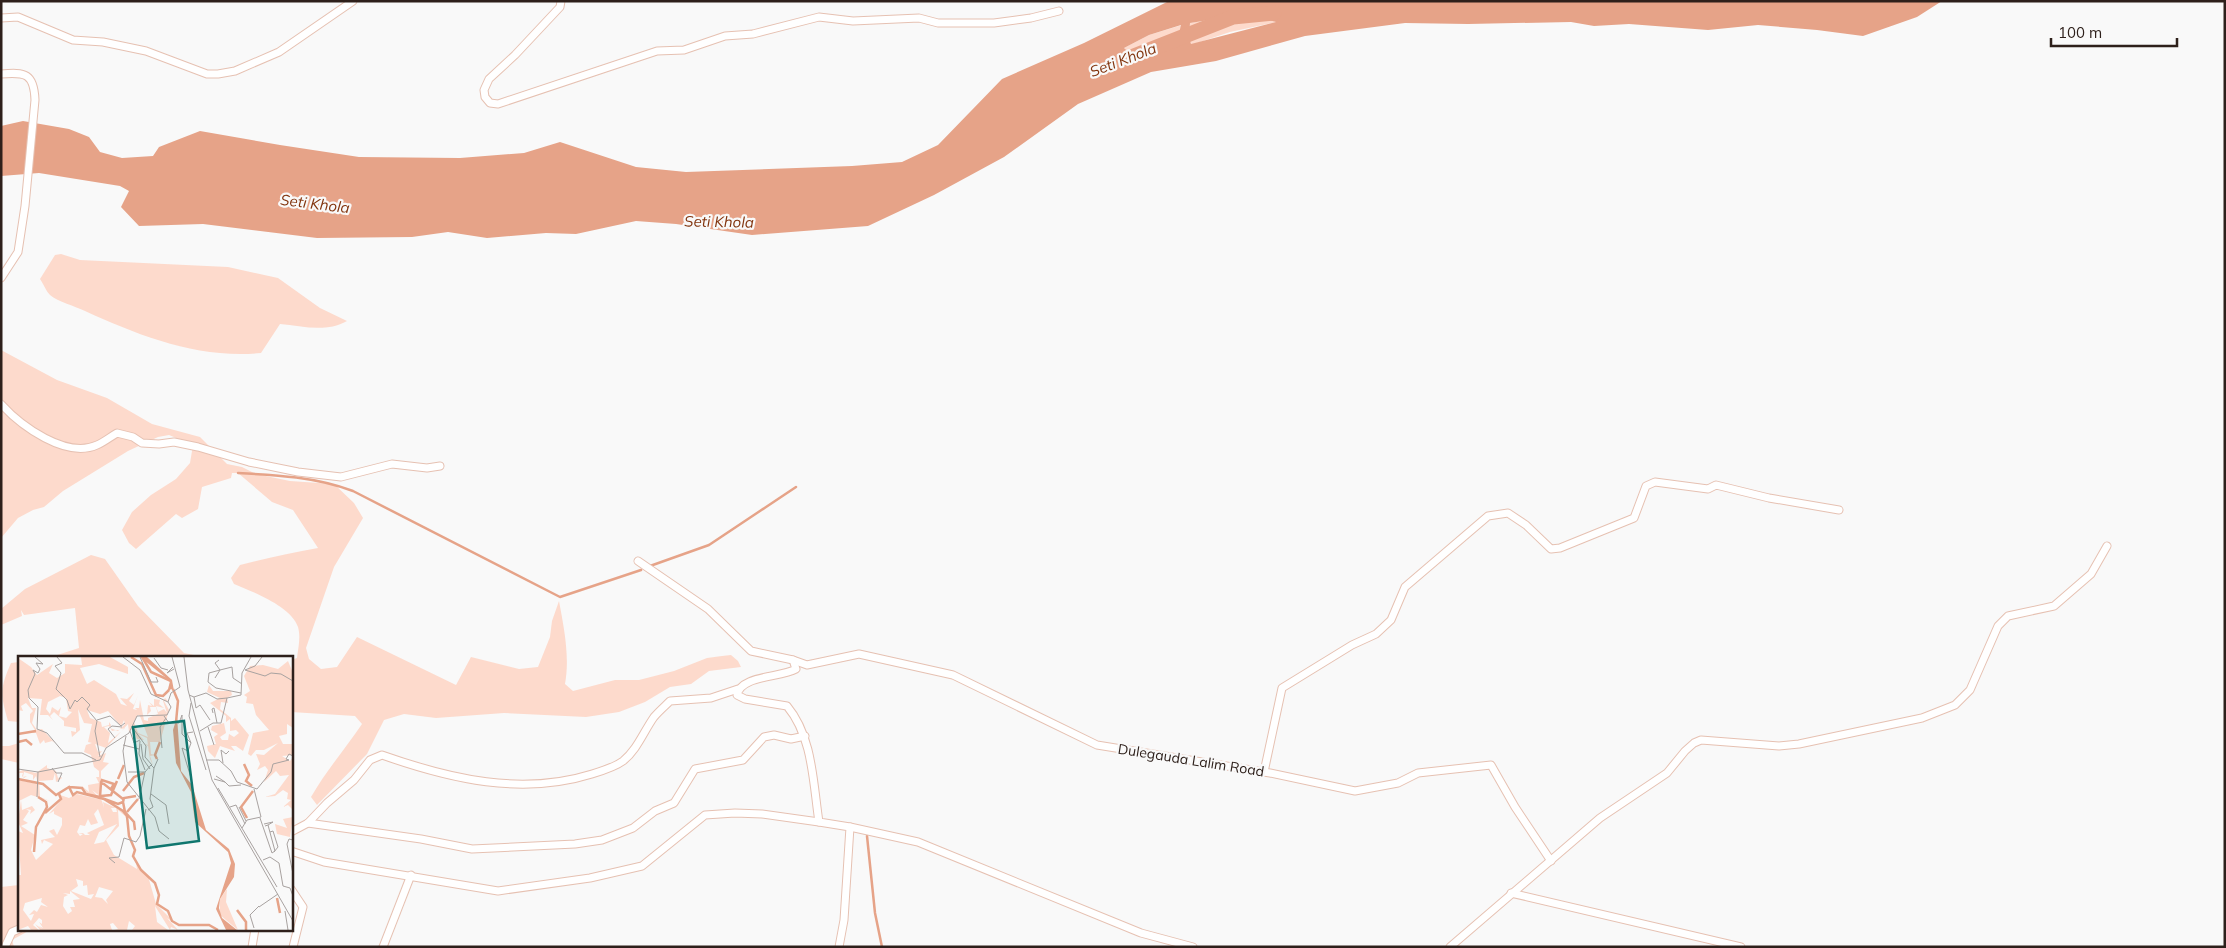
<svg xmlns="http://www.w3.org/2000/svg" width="2226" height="948" font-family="Mulish,sans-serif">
<rect width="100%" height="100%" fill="#f9f9f9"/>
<!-- green -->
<g fill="#fddacc">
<polygon points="1248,14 1277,22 1230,32 1191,45 1189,37 1190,23"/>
<polygon points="1182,25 1177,42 1160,52 1133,56 1124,48 1149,35"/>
<path d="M61,254L80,260L228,267L278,278L320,308L347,321C326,333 302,326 280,324L261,353C198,359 140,336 85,311C75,306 58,302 50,295C46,291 43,283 40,279L55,255Z"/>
<path d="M1,350L57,380L107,398L152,424L200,437L227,464L242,467L256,474L290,481L334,484L354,503L363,518L334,567L306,648L309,659L321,669L337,667L357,637L456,685L471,657L519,669L538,667L550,637L552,621L559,601C564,628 570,657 565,684L573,691L615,680H639L674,671L707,658L722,656L731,655L738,661L741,667L709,671L691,684L670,687L645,702L619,712L586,717L504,713L436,718L404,714L384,720L367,754L317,805L311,797C326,771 345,749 362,724L355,716L291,712V660L297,658C298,649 301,637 298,627C291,606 253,592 234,584L231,578L240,565C266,558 292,553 318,548L293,510L272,502L238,473H232L231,478L202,487L198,509L182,518L176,514L136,549L129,543L122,530L132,512L151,495L176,479L190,463L193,445L169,435L158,437L128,451L63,491L44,507L33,510L18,518L1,538Z"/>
<polygon points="91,555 105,559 138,606 184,653 204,657 51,657 79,648 75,608 24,615 21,610 22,616 1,625 1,609 25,589"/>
<path d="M19,662V722L8,721C0,694 0,688 11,663Z"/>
<polygon points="19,743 19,763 1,759 1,746 9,746"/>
<polygon points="19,885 19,929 32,929 12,940 14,947 1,947 1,887"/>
</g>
<!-- water -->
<path fill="#e6a388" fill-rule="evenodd" d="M1169,1H1942L1917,17L1863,36L1817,30L1758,25L1708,30L1629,24L1594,26L1571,22L1468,24L1405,23L1305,36L1216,61L1151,72L1078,104L1004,157L934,195L868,226L752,235L676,224L636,221L576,234L546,233L487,238L448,232L412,237L317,238L203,224L139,226L121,207L129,191L120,186L39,173L1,176V126L23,121L69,129L89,137L100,152L122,158L153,156L159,147L200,131L280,145L359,157L460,158L524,153L560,142L636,167L686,172L852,166L902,162L938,145L1002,79L1084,43ZM1248,14L1276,22L1191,44L1189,37L1190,23ZM1181,25L1177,42L1160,52L1133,56L1124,48L1149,35Z"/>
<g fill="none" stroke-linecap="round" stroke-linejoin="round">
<!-- stream -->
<g stroke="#e6a388" stroke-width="2.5">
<path d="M238,473C277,475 316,477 353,491L560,597L641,570"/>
<polyline points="650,566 709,545 796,487"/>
<polyline points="867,836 875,913 882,947"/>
</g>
<!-- river -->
<polyline stroke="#e6a388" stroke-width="15" points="1116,63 1233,17 1274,13"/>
<!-- street casing -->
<g stroke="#e6c1b2" stroke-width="9">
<g id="street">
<polyline points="561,1 560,7 515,55 489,79 484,90 485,97 490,103 498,104 657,51 684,50 725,36 753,34 819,17 853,21 919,18 938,23 994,23 1031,18 1059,11"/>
<polyline points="1,18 18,17 73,40 103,42 146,51 207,74 218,74 235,71 279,52 353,1"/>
<path d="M1,74C25,72 34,73 35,100L25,206L18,252L1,278"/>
<path d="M1,404C21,426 66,459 97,445C104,442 110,437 117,433L133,437L142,443L159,444L174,442L198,447L249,462L298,472L341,477L392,464L427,468L440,466"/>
<path d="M638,561L708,609L751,651L793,660L796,669C780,678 741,675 737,695L745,699L787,706C813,737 813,783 819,822L850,827L844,920L839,947"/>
<polyline points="793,660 807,665 859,654 953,675 1097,745 1270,773 1355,791 1398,783 1418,773 1491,765 1515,807 1551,861"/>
<polyline points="1264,772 1282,688 1352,645 1376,634 1391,620 1405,587 1488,516 1508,513 1526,525 1551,549 1560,548 1634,518 1646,486 1655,482 1708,489 1716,485 1769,498 1839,510"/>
<polyline points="308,823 421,839 472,849 575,844 602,840 633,828 655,811 674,803 695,769 743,760 764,737 774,735 791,739 805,736"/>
<polyline points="850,827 918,842 1141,933 1193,947"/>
<path d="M291,832L308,823L327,803L354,780L370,760L382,755C450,779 522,796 592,774C602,771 615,767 623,761C637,750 644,731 654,717C659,711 665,706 670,701L711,698L738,689"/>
<polyline points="291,851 324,862 498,891 590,878 642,866 705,815 735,813 762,814 819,822"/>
<polyline points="291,889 303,907 293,947"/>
<polyline points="1511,893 1741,947"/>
<polyline points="5,947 12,932 19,929"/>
<polyline points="252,947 255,929"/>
<polyline points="383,947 411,875"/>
<polyline points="1450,947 1600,818 1667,773 1685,751 1694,743 1701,740 1779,746 1799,744 1922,718 1955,705 1970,690 1998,626 2008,616 2054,606 2091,574 2107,546"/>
</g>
</g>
<!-- street -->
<use href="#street" stroke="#fff" stroke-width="7"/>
</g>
<g text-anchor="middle" stroke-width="4.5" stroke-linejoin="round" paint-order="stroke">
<!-- street labels -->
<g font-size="14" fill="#2e201b" stroke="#f9f9f9">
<text transform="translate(1191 760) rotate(9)" y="5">Dulegauda Lalim Road</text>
</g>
<!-- water labels -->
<g font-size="15" font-style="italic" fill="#82340e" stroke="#f9f9f9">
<text transform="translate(1123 60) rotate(-21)" y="5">Seti Khola</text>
<text transform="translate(315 204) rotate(7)" y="5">Seti Khola</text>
<text transform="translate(719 222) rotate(1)" y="5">Seti Khola</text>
</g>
</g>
<!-- overview -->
<g transform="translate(18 656)">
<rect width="275" height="275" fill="#f9f9f9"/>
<path d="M63,1H92L110,11V18L81,8L62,12L69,28L76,24L98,38L103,48L109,50L102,42L109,43L116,37L111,45L116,49L120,39L115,53L119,54L117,52H121L122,44L126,64L130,65V62L140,58L138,51H132L133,55L129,59L130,49L134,50L131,46L136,50V43L142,44L141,48L146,52L138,50L140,56L146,53L149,57L145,45L147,42L150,45H146L151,54L142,86H132L133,98L137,99L132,100L135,109L132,103L130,90L125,87L130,89L129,82L120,78L126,84L119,83L115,72L111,76L110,68L88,92L77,88L80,96L84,95L80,100L88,97L85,106L91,107L83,115V141L74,134L84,145L86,152L85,146L98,152H93L95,156H99L98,152L107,157L111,170L107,160L100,154L101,170L88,184L96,199L119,213L118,207L130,220L138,248L159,269L149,262L160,274L153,271L152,274L137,250L139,266L150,274H114L117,270L111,265L109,274H96L100,273L95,267L92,268L94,274H22L17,268L24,273L21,270L25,272L21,266L24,268V264L21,262L15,269L21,274H13L10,270L0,274V219H3L0,175L5,177L0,166L3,144L0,145V124L20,128L18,120L15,124V119L6,116L5,121L9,120L6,122L4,120L5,117H1L0,116L5,114L18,117L29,109V112L38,115L40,122L43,121L44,122L38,126L37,117L35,124L21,125L22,141L32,145L13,139L3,144L4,154L14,150L17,154L12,158L13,154L8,153L11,155L5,164L10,167L3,170L17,179L13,194L18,204L35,188L26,184L24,188L23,184L37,181L31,175L36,173L39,179L44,169V162L36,158V155L31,158L44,143L42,139L51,142L59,138L80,143L78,140L70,138L64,130L71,136L70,129L81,127L78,121H81V115L76,111L73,99L66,96L68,89L74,87L70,86L74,68L66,67L60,53L62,74L54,81L53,75L58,76V72L46,70V65L36,56L32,60L35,64L30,59H22L24,43L10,42L14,52H18L14,67L19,74L24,73L37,87L34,85L27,87L26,84L22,88L18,77H14L17,74L12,66V58L15,55L8,47L3,50L5,55L0,54V2L13,11L19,19L35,8L31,17L39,22L47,17V8L64,9ZM42,40L48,42L50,55L54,56L48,62L41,60L43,51L40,55L34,51L32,58L28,53L30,46ZM69,54L82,58L90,55L101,68L104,69L106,64L107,68L100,75L92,72L93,69L91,66V69L84,71L83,66L72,62ZM120,59L122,60L130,81L120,77L116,66ZM91,70L94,75L107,72L90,87L92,77L86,71ZM80,153L86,169L69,177L72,179H67L65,177H60L65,178L62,180L59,176L62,169L67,170L70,163L73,169L80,167L76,158ZM99,168L86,186L76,188L81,176ZM58,223L65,225V230L69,229L70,239L76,238L73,243L53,235L60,230ZM81,231L95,235L88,244L90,248L84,242L77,241ZM52,235L62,243L55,244L57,251H52L54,255L50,258L45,250L46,241L50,239L45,237L52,238ZM24,242L23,246L30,251L23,249L19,256L16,254L11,259L16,258L13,265L5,254L7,247ZM270,5L275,17V72L269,68V78L261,80L265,88H275V99L264,100L272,105L275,101L274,153L270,149L265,151L273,144L269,143L270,137L265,134L257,140L247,141L257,138L271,119L262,120L258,115L246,126L250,114L247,110L239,114L242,108L238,98L246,99L260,87L246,94H238L233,100L230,98L235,77L251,74L238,59L235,48L228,47L229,41L226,39L232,35L226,20L232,10L245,9L260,13ZM191,29L195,35H213L214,39L209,42L210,47L203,46L202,53L213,62V65L217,62L231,79L225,95L218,90H213L217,95L202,90L197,102L190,95L189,90L198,88L196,81L200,78L193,74L194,70L206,67L208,77L202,81L204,84H210L211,78L216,81L221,77L218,74L212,75V63L208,66V60L192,47L202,42L189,36ZM275,161L272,181L259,178L257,168L269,172L265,163ZM209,233L208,246L220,274L202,259V243Z" fill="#fddacc" fill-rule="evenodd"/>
<path d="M122,1H129L154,24L156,35L153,33L149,37L152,25ZM159,61L163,115L174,129L188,174L211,193L217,208L216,221L202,243L201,252L204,262L219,274H208L198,253L213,207L210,196L177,166L173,136L158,107L155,74Z" fill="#e6a388"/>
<path fill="none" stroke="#e6a388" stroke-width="2.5" d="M113,1L124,8L138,39L145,40L151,34M124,1L133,16L153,25M155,33L160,45L158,66M0,78L18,75M0,86L8,84L14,89M139,103L137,99L142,86M226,108L231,119L228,125L234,130M0,123L25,128L38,139L51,131L55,139L59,136L86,143L105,155L109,160L111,180L117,194L115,200L123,214L137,227L141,239L139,248L150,255L154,265L161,269H191L200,274M100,123L106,109M83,127L84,124L96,128L93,133M51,131L64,132L68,138L82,141L83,127L86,128L105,143M105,135L116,121L126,117M83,140L93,139L99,125M81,141L100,148L105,146M109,156L120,143M27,157L43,143L41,138M229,162L223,151L235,135M117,174L116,166L107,156L105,146L106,142L118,140M16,196L18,171L29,151L28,146L20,141M259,242L262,257M219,254L228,266V274"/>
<path fill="none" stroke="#a8a2a0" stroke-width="1" d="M17,1L25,8L18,7L22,13L20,17L15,14L17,18L10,34L11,42L20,51L19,73L29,77L46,97H64L78,104M39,1L44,7L37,10L43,17L38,33L49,44L52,53L57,44L59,46L64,41L72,49L69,53L79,65L77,75L82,101M105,1L122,14L133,38L150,46M122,1L133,26H140L138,21M166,1L170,34L194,124L275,265M136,2L143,12L150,14M201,4L197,7L202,14L214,11L215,22L224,28M155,11L149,17L156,13M227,14L247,20L253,17L263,18L275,25M227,14L237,10L244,1M197,22L202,14L191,17L190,26L198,32L223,37M171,39L176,41L188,37L199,43L209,42M176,41L178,52L182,49L192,64M150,46L153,37L162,31L154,1M173,47L171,60L188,114M195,57L194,53L196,52L199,67M146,60L151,67H161L164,59V78L173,87L170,95L164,92M79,64L92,60L103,70L107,67M114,71L128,90L127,101L134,109M190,71L196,89M112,75L116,87L122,84M182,75L195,67H203L209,42L223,39L224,17L233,1M108,80L105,95L109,126L137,161L141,175L151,183M97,82L90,73L94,70L104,71M122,85L121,98L127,114M173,87L169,77L175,76M123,88L125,103L132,113M105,89L121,93M144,92L142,71L148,62M164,92L173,122M188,104H201L213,115L219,126L239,133L253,116L255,108L271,104L268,103L271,98L275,100M205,107L203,94L208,98L211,95M34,112L38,117H44L40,126M0,113L20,116L82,104L88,92L111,77L119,60L149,59L153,51L150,46M110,116H127L133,109L136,112L140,103M196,123L207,126L198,120M207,126L211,130L223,129M200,132L259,231M133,138L148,149L151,168M19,141L20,116M121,143L127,116M212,151L218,149L227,168M221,151L228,165M130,154L135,151L132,143L136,112M242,162L254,197L257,195L250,169L247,170M246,168L255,166L250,169M224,172L229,164L243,161L236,133M252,176L255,175L260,191L256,196M275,184L271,183L269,188L275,218M245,204L252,201L261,207L265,230M97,207L91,202L101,201L106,182L118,186L122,180L128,153M265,230L272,232L275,240M241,251L260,238M267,255L270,274M236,272L232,259L241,250"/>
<path fill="#0f766e" fill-opacity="0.15" stroke="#0f766e" stroke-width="2.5" d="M166,65L181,185L129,192L115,71Z"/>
<rect width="275" height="275" fill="none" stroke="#2e201b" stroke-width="2.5"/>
</g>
<!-- border -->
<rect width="2226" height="948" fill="none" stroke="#2e201b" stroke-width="5"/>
<!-- scale -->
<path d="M2051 38v8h126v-8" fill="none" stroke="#2e201b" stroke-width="2.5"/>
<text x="2058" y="38" font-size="15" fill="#2e201b" stroke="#f9f9f9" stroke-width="4" paint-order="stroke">100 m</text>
</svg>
